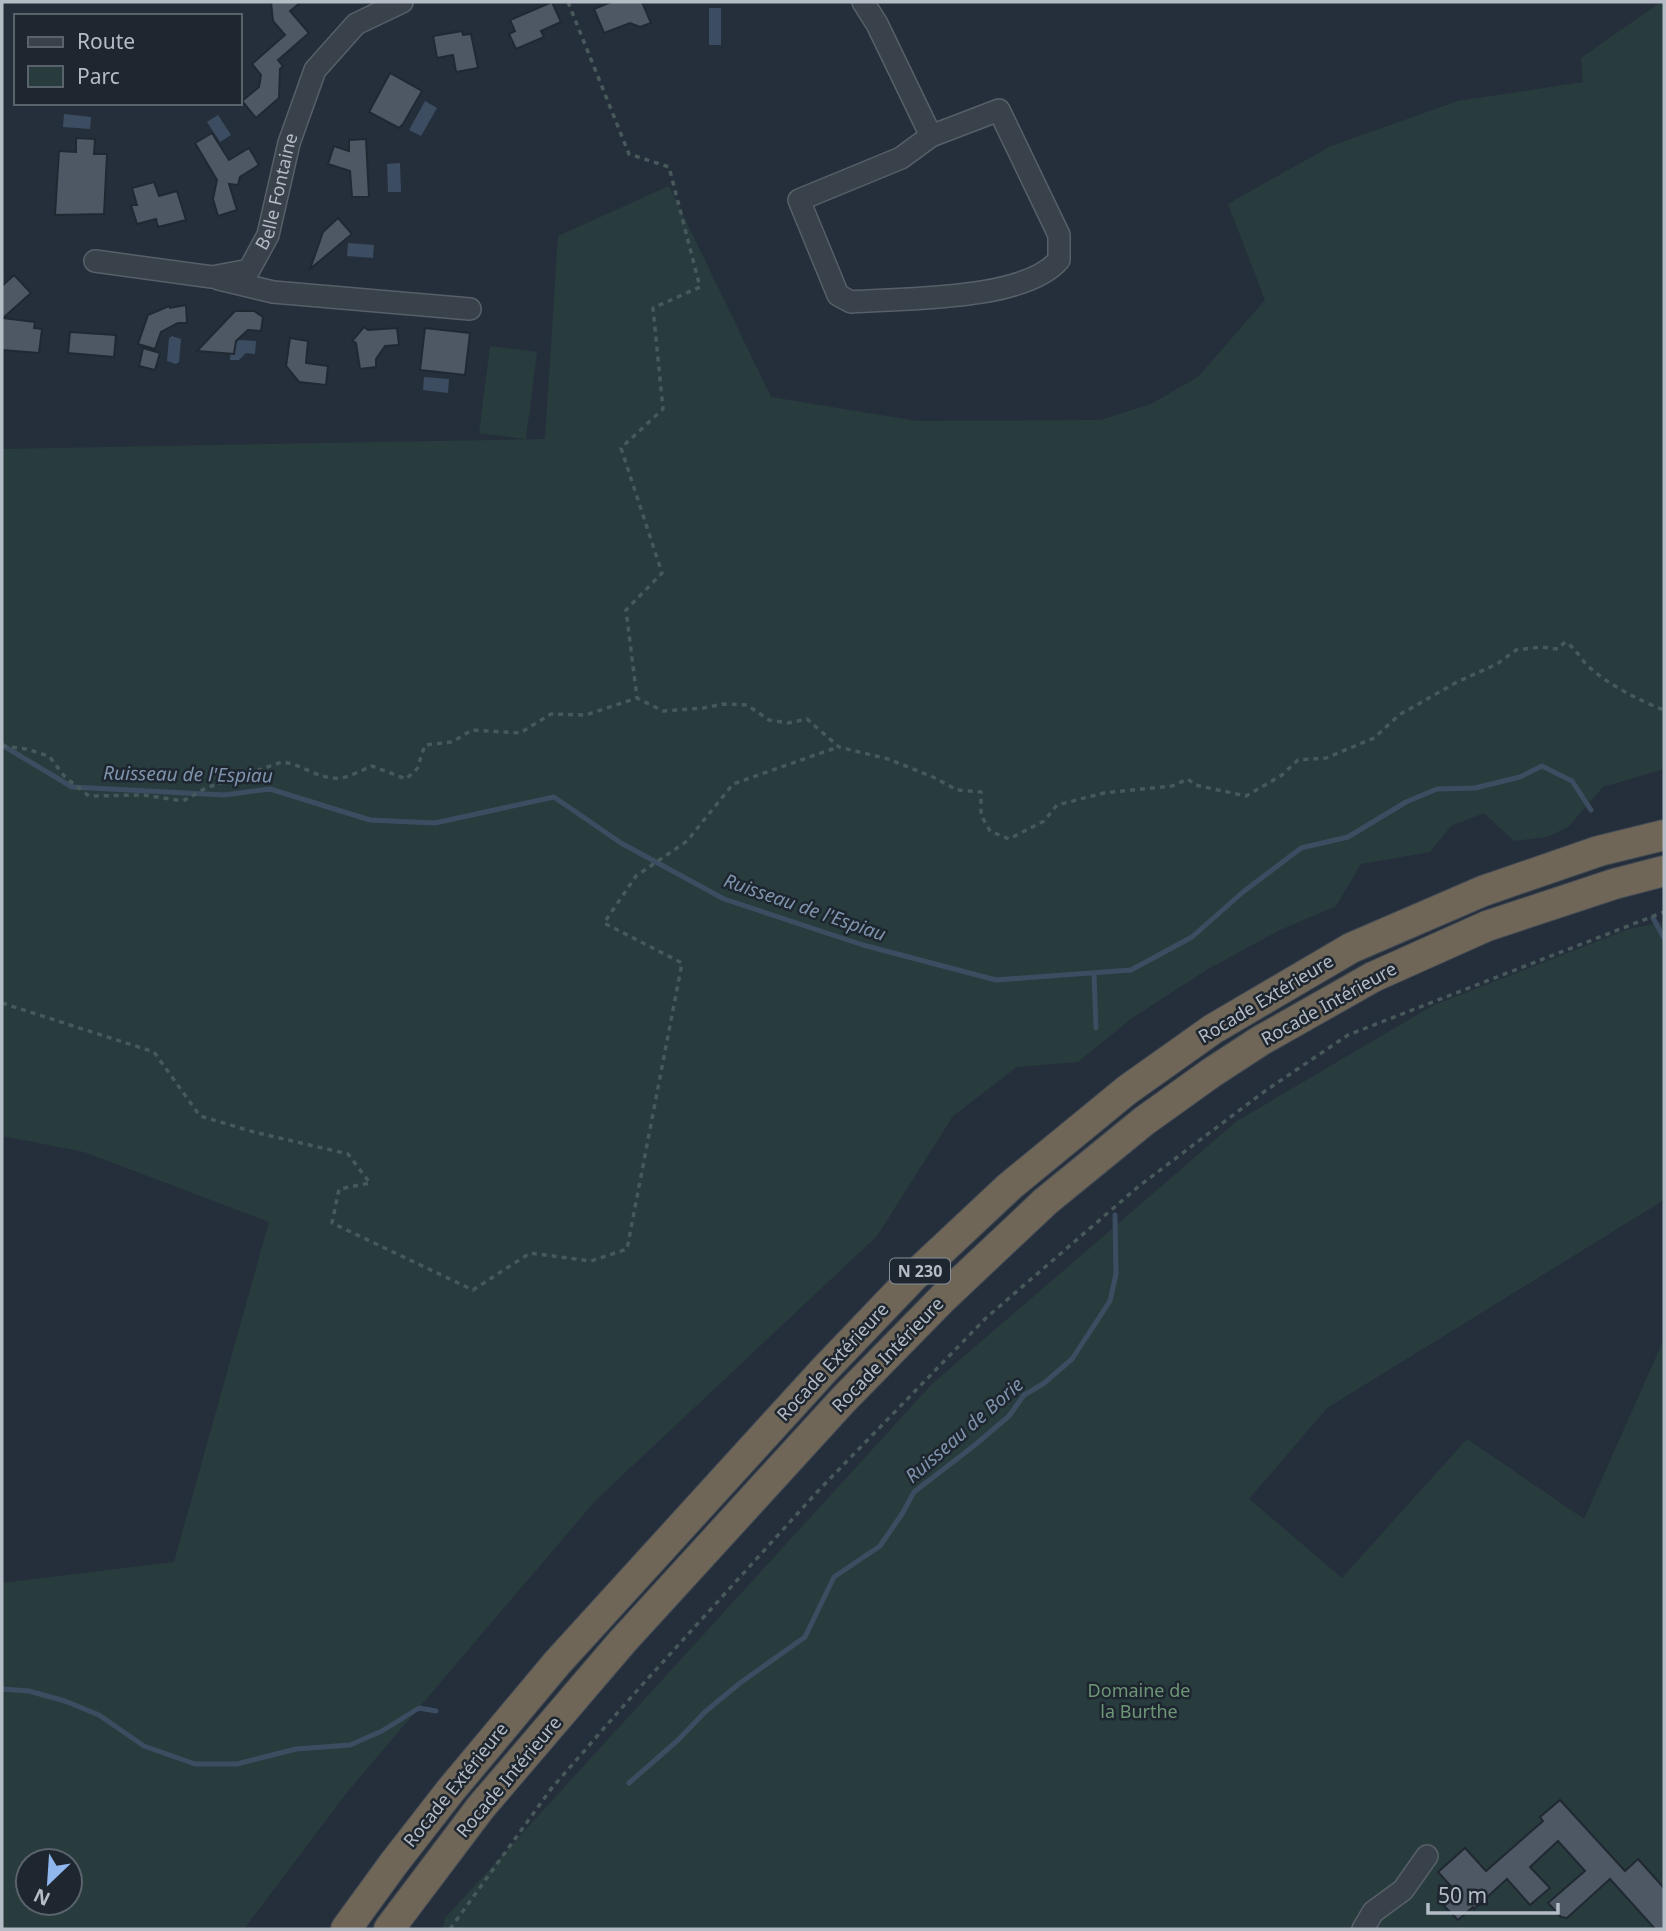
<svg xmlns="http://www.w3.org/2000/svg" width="1666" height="1931" font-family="'Noto Sans',sans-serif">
<rect width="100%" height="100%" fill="#252f3b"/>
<!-- green -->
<g fill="#283c3d" fill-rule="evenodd">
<path d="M1661,2H1664V769L1603,787L1568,827L1547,837L1514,841L1484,813L1451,826L1430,852L1361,864L1336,906L1278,931L1208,969L1132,1018L1078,1062L1017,1067L953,1116L877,1236L595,1501L348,1791L244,1929H2V1583L174,1562L269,1222L84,1152L2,1136V449L545,439L558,236L669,186L771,397L917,421L1101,420L1151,404L1198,377L1265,300L1228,204L1331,146L1458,101L1583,82L1581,58ZM28,1861H70V1903H28Z"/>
<polygon points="490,346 537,352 526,439 479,433"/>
<polygon points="1664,922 1664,1200 1327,1408 1249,1499 1342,1578 1467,1439 1584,1519 1664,1339 1664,1929 443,1929 445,1918 932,1384 1237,1121 1434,1005 1629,929"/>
</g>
<!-- water -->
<g fill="#3c4d62">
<rect x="709" y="8" width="12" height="37"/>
<polygon points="425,101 437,108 421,136 409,130"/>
<polygon points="64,114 91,117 90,129 63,127"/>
<polygon points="218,115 231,135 220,142 207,122"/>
<polygon points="400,163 401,192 388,192 387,164"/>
<polygon points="348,243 374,245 373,258 347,256"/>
<polygon points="172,336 181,339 179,362 176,364 167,361 169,338"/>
<polygon points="239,340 256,341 255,354 246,353 239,360 230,360 231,347"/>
<polygon points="424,377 449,379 448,393 423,390"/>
</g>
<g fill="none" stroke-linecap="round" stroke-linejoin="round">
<!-- stream -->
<g stroke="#3c4d62" stroke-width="5">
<polyline points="2,745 72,787 224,795 270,789 370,820 435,823 554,797 621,843 724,899 863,945 996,980 1131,970 1192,937 1243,892 1301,848 1348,837 1406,802 1437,789 1475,788 1520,777 1542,766 1572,781 1591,810"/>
<polyline points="1653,918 1664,938"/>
<polyline points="1094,974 1096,1028"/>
<polyline points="2,1689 29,1691 65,1701 99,1715 144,1746 195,1764 237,1764 296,1749 350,1745 382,1731 419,1708 436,1711"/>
<polyline points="629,1783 678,1740 706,1711 740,1683 805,1637 834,1577 880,1546 902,1514 914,1492 975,1445 1009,1416 1024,1395 1043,1384 1072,1359 1110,1301 1116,1274 1115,1215"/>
</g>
</g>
<!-- building -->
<g fill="#4e5865" stroke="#202832" stroke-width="2">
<polygon points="271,2 301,2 290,11 309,33 278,60 283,66 280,69 279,98 256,118 242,101 259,87 261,75 252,64 285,35 273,21"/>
<polygon points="552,2 561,22 541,31 544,37 516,49 509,34 515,31 510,20"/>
<polygon points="611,2 642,2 651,23 640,27 630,23 604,33 594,9"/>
<polygon points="462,31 463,35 471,34 478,68 456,72 453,55 437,58 433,36"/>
<polygon points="390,73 422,91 403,124 399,128 369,112"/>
<polygon points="212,133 229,160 249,148 259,165 240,177 238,185 229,184 237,210 218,216 213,199 217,180 195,143"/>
<polygon points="76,138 95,139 94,154 107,154 104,214 55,215 59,151 76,152"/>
<polygon points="366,139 369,197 352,197 350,171 328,164 334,146 349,151 349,140"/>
<polygon points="154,182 159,196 177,191 186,220 158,227 156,219 137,224 131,205 137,205 132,188"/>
<polygon points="338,218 352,234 310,269 323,232"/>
<polygon points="14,275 31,293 3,318 35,322 34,328 42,329 39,353 2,350 2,286"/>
<polygon points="186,305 187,323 178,323 161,332 155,349 138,344 148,315 169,306 170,308"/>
<polygon points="235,311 254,311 263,317 261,331 248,330 236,341 234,354 197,351"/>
<polygon points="364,327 368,330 397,328 399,345 385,346 376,359 376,367 360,369 356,343 352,341"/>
<polygon points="425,328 470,333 465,375 420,370"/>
<polygon points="70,332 116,335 114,357 68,353"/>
<polygon points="290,338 308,341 306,363 328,366 326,385 299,382 286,366"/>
<polygon points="143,348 160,353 155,370 139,366"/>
<polygon points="1560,1800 1625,1871 1638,1859 1664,1888 1664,1929 1655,1929 1610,1879 1567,1918 1561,1917 1548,1903 1585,1871 1558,1841 1530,1867 1550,1888 1530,1905 1507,1879 1474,1909 1473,1907 1458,1920 1444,1906 1457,1893 1438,1872 1465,1848 1486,1871 1543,1821 1540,1817"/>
</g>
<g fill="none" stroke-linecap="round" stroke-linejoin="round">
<!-- minor casing -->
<g stroke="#575f69" stroke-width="24">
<g id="minor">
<polyline points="863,2 877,24 931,136"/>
<path d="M999,110L1059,235V260C1024,301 904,298 851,302L838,295L799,200L901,158L931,136Z"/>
<path id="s1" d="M95,261L212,277L249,270L268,235L289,143L315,70L356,24L402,2"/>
<polyline points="219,279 273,292 470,309"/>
<polyline points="1363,1929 1373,1912 1403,1890 1427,1856"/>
</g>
</g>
<!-- highway casing -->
<g stroke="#444c56" stroke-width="32">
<g id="highway">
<polyline points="346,1929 394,1863 450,1791 557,1663 824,1370 914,1276 1010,1186 1127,1090 1213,1029 1351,948 1483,891 1599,851 1664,835"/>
<polyline points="389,1929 481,1807 622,1642 844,1399 943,1298 1046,1201 1144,1121 1211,1073 1260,1041 1373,977 1487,926 1614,884 1664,871"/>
</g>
</g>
<!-- path -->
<g stroke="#47595b" stroke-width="3.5" stroke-dasharray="5 5" stroke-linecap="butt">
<polyline points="568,2 629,154 669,167 700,287 653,308 663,409 621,448 662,573 626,610 637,698"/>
<path d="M2,746L26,749L49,756L65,777L89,796L143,795L183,801L206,788L282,762C302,764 319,780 340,778C350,777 362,770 372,766L406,779L417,769L425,745L452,742L472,730L520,733L551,714L586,715L637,698L663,711L703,708L723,704L747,705L769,720L788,723L807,719L839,747L888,759L933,777L957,790L981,792V815L990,831L1009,839L1044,821L1057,805L1104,793L1172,786L1188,779L1195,785L1246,796L1282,775L1298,760L1326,758L1374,738L1399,715L1457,682L1497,664L1516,650L1541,647L1558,649L1565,642C1576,648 1579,657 1588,666C1607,684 1640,701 1664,710"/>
<polyline points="2,1003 154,1052 200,1116 254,1132 348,1154 370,1183 339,1189 332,1223 473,1290 530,1253 591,1261 627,1249 682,963 604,923 636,876 687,841 733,784 838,747"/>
<polyline points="450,1929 551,1789 633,1695 818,1491 986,1318 1139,1186 1265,1091 1348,1035 1664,912"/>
</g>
<!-- minor -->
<use href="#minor" stroke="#39414b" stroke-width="21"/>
<!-- highway -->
<use href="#highway" stroke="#706657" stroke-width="30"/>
</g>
<g text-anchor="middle" stroke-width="5" stroke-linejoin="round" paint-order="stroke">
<!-- shield labels -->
<rect fill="#1e2630" stroke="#878f99" stroke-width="2" x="890" y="1258.5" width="60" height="25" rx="5"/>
<g font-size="16" font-weight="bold" fill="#b4bcc6">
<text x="920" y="1277">N 230</text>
</g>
<!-- street labels -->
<g font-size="18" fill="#b4bcc6" stroke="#1e2630">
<text dy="6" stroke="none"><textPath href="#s1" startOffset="240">Belle Fontaine</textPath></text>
<text transform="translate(1266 999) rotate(-31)" y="6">Rocade Extérieure</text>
<text transform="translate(1329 1004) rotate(-29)" y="6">Rocade Intérieure</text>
<text transform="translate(888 1355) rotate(-46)" y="6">Rocade Intérieure</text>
<text transform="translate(833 1362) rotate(-47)" y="6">Rocade Extérieure</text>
<text transform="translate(509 1777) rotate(-50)" y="6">Rocade Intérieure</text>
<text transform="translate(456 1785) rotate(-51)" y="6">Rocade Extérieure</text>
</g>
<!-- park labels -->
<g font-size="18" fill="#6e9576" stroke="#1e2630">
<text x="1139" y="1697">Domaine de<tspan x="1139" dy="21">la Burthe</tspan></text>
</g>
<!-- water labels -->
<g font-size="19" font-style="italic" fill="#7e93ab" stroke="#1e2630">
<text transform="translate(188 774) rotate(1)" y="7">Ruisseau de l'Espiau</text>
<text transform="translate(805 907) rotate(19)" y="7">Ruisseau de l'Espiau</text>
<text transform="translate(964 1430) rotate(-41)" y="7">Ruisseau de Borie</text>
</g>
</g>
<!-- border -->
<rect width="1666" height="1931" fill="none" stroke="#b4bcc6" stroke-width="7"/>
<!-- legend -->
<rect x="14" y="14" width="228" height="91" fill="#1e2630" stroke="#5a626c" stroke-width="2"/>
<rect x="28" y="37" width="35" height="10" fill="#39414b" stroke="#5a626c" stroke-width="2"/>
<text x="77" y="49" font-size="21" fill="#b4bcc6">Route</text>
<rect x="28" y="66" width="35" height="21" fill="#283c3d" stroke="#5a626c" stroke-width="2"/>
<text x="77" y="84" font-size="21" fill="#b4bcc6">Parc</text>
<!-- north arrow -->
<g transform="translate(49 1882) rotate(205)"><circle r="33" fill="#1e2630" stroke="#5a626c" stroke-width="2"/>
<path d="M0-5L12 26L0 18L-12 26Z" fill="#91b7ef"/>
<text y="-10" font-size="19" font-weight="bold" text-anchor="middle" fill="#b4bcc6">N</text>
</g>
<!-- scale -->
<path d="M1428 1903v10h130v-10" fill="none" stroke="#b4bcc6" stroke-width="3.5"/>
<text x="1438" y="1903" font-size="21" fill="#b4bcc6" stroke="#1e2630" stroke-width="5" paint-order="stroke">50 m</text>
</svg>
